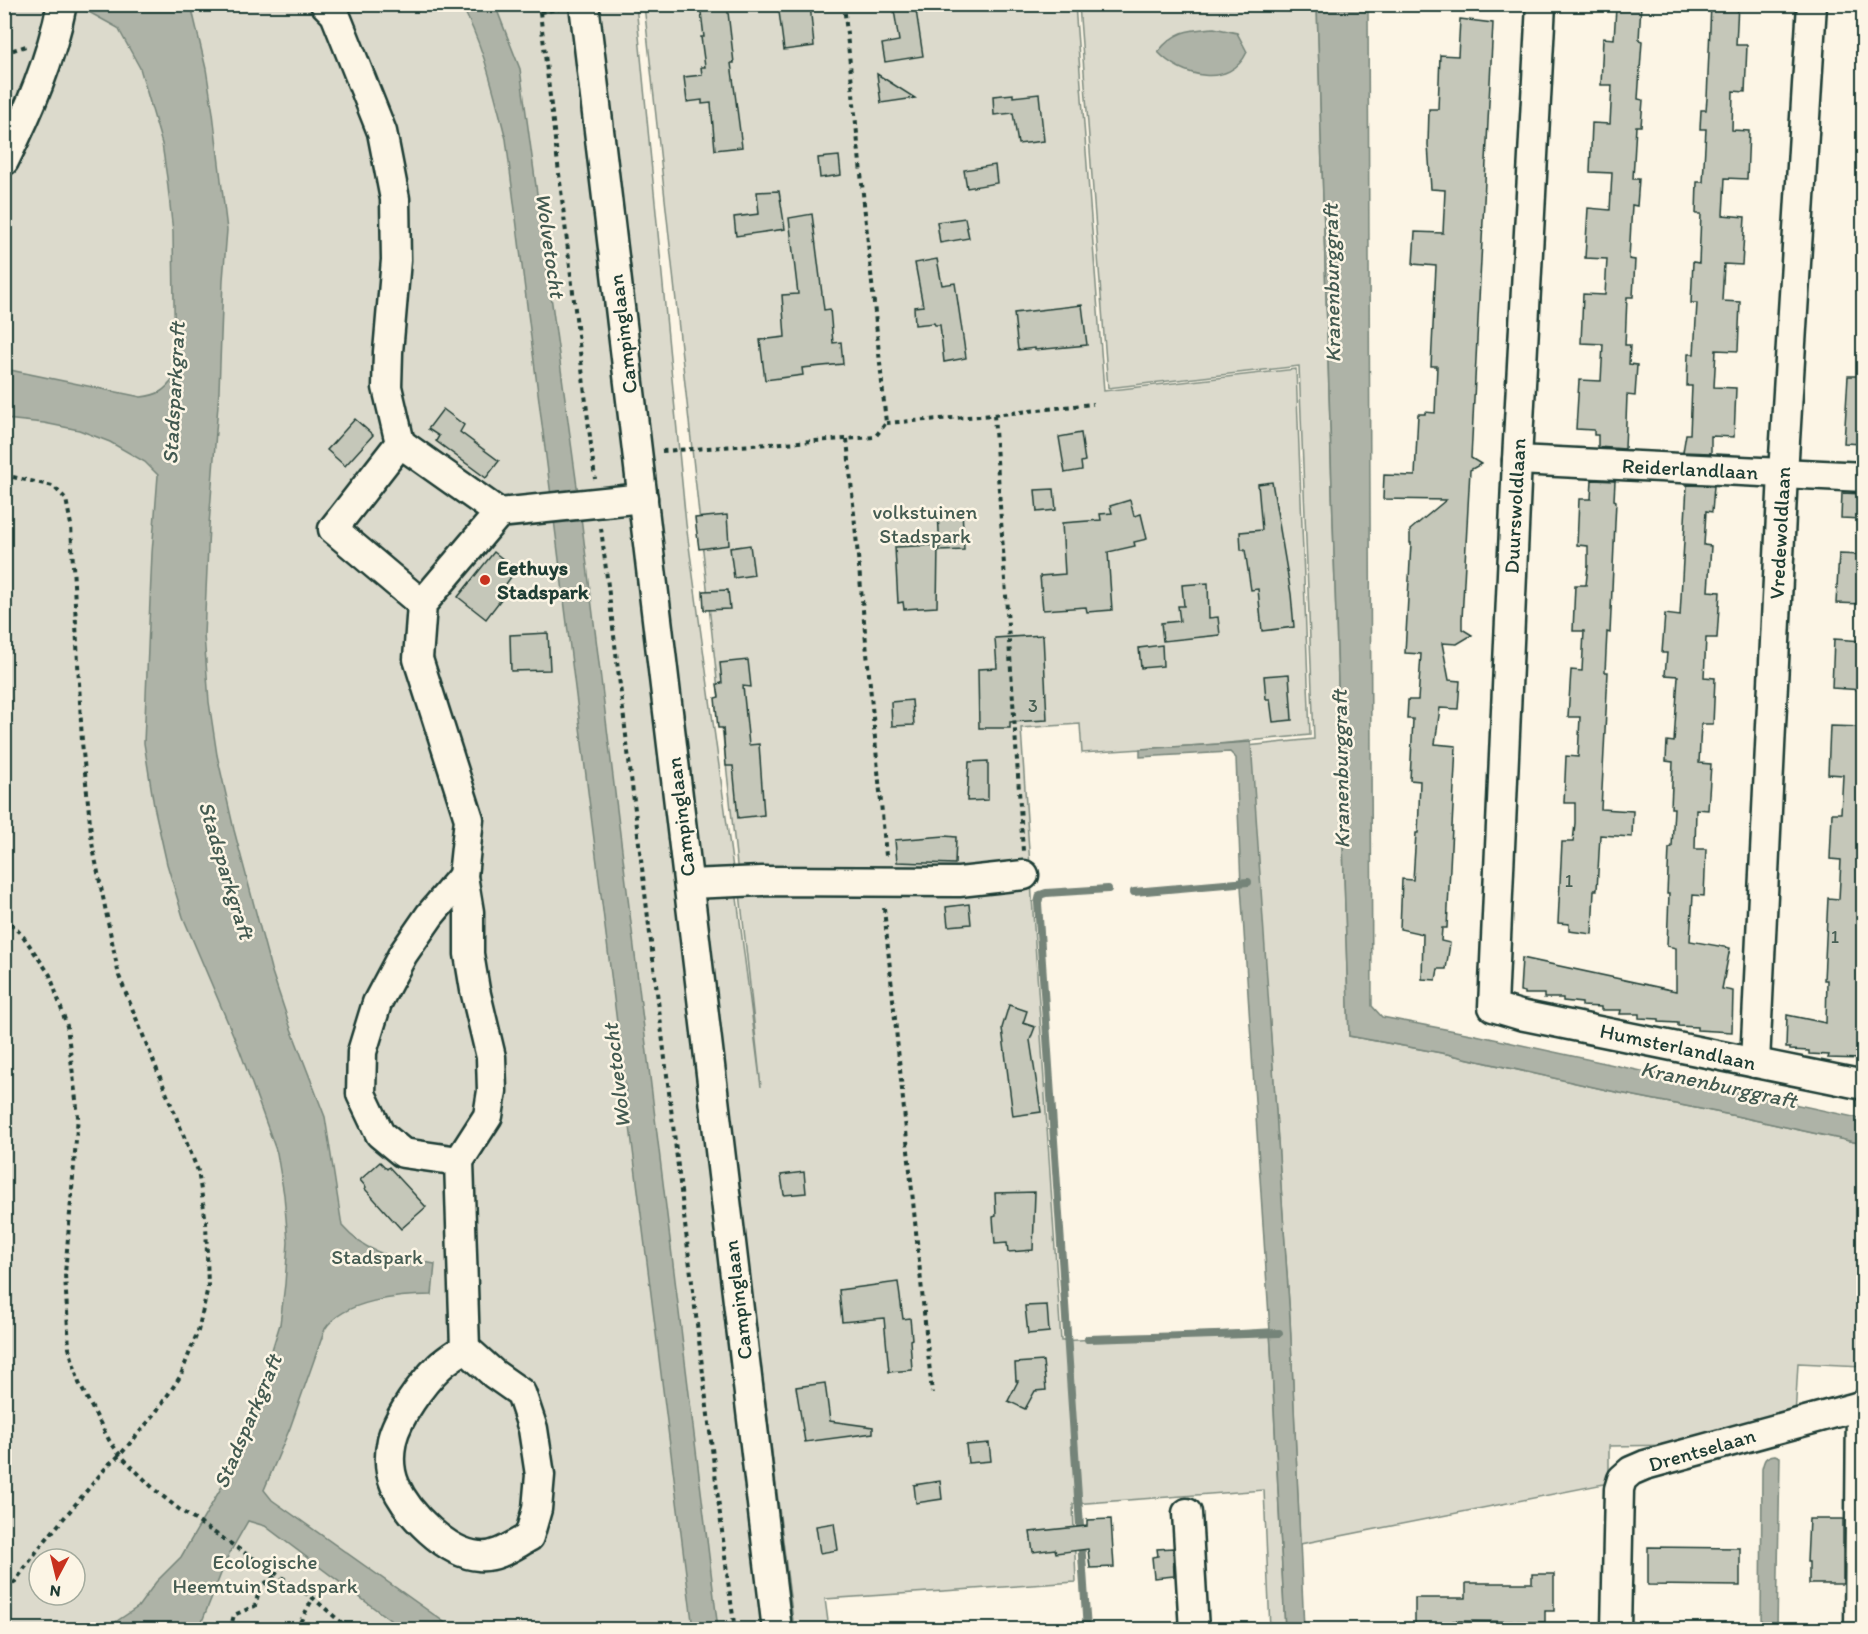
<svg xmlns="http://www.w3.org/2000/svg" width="1868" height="1634" font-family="Itim,sans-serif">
<rect width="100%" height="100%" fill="#fcf5e5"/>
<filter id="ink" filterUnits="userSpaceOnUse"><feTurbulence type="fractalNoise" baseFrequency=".0167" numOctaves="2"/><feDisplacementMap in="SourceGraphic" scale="12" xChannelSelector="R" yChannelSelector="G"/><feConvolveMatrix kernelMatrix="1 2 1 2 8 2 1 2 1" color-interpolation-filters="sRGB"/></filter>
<g filter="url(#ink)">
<!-- green -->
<g fill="#dcdacc" stroke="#7e8c80" stroke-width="1.5" fill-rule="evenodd">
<path d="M5,5H636L686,524L737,898L761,1087L644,5H1075L1104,391L1296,369L1310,735L1218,744L1082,753L1080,724L1021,728L1061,1341L1270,1329L1285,1629H1270L1264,1490L1073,1504L1076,1582L825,1599L829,1629H794L759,1348L783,1629L5,1630ZM39,1559H75V1595H39Z"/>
<polygon points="1079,5 1317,5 1349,1036 1447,1054 1620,1093 1736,1116 1863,1144 1863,1366 1798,1363 1795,1417 1680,1445 1609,1446 1609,1483 1300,1544 1290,1318 1269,1012 1260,1008 1247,746 1314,739 1299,366 1108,388"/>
</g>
<!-- water -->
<g fill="#aeb3a7" stroke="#758479" stroke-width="1.5">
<path d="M54,5H191L206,69L213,113L227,230L223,280L219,391L209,525L204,635L209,702L217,755L234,830L271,969L290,1026L325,1117L342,1226C369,1257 397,1257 435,1264L432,1295C400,1295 344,1300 325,1329L290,1428L264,1490L272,1500L454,1629H402L265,1526L248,1521L228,1556L199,1629H105L138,1607L156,1582L181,1557L224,1483L246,1434L280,1324L285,1284L288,1242L284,1195L277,1153L240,1051L183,917L167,864L154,806L144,743L152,553L158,475L145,462L110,442L79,430L44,423L5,419V369L141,397C159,395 164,391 175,377L173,232L167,178L162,144L140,68L118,28L87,11Z"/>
<path d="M461,5H495L520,69L578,494L551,496L506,139C494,94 484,45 461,5Z"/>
<polygon points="1317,5 1368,5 1372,1006 1382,1017 1471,1034 1863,1119 1863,1144 1736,1116 1620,1093 1447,1054 1349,1036"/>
<path d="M1214,28L1237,33L1247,52C1230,89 1181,77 1158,52C1175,30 1189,30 1214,28Z"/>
<polygon points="581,517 718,1629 693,1629 554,520"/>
<polygon points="1251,742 1290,1318 1304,1629 1285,1629 1271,1347 1241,886 1236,758 1230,752 1140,757 1140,749"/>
<path d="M1775,1455L1780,1457L1777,1629H1761L1762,1469C1764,1460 1765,1456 1775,1455Z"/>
</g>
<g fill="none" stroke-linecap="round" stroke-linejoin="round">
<!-- stream -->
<g stroke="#758479" stroke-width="8">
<polyline points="1134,892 1248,882"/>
<polyline points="1088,1339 1279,1333"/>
<polyline points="1087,1630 1038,903 1040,895 1046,893 1108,889"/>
</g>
</g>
<!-- building -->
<g fill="#c5c7b9" stroke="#1f3d34" stroke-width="1.5">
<polygon points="700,4 727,4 734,63 731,63 742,147 715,150 711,103 702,104 702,100 687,102 684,77 702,75 701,67 705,67 701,37 704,37"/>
<polygon points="778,4 810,4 814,46 784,50"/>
<polygon points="893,4 915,4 923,56 885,62 882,44 899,41"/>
<polygon points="1618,4 1641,4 1639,40 1642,41 1638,99 1643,100 1641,126 1636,126 1633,179 1639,179 1637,206 1632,205 1629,259 1635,260 1634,278 1633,297 1627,297 1625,345 1630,345 1629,364 1637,365 1635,396 1627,395 1625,449 1598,447 1598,435 1594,435 1594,430 1576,429 1579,380 1601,381 1603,344 1581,343 1582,319 1583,294 1605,295 1607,259 1585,258 1588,208 1610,210 1612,173 1590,172 1592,123 1610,124 1612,85 1601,85 1603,38 1614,39 1616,8 1618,7"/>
<polygon points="1711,4 1738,4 1736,45 1747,45 1746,69 1745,92 1733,91 1732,130 1749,131 1747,179 1725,178 1723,215 1745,217 1742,265 1724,264 1722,301 1740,302 1738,351 1716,350 1714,387 1736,388 1734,437 1711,436 1711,453 1683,452 1686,434 1690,434 1692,386 1687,386 1688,354 1694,354 1697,303 1691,303 1693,262 1699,263 1701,214 1696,214 1697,182 1703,182 1706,129 1700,129 1701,110 1706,110 1707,98"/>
<polygon points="1460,19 1493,23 1471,458 1481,464 1470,470 1462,619 1462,629 1472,635 1457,644 1442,643 1449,680 1460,681 1458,709 1440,708 1435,744 1456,746 1447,928 1442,928 1441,941 1450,943 1446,969 1438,969 1436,980 1422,979 1423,934 1400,929 1402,879 1413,880 1416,833 1418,833 1420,781 1410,780 1413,719 1407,719 1408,700 1418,700 1421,654 1405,653 1411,543 1410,543 1410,530 1446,500 1383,499 1384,475 1415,476 1418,414 1425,414 1425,412 1435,413 1437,366 1431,366 1436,266 1413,264 1415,232 1443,233 1445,190 1431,189 1428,145 1429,109 1438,109 1440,55 1458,56"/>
<polygon points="877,74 915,98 881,103"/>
<polygon points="1013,94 1013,97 1039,94 1044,141 1018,144 1013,113 994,115 993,96"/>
<polygon points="839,156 841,175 820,178 818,158"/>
<polygon points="995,165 997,183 967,188 964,170"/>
<polygon points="779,191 785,229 736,236 734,217 759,214 757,192"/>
<polygon points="812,214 824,310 830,309 833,343 841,342 843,364 802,368 803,375 765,380 760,340 785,337 782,295 798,294 789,218"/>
<polygon points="965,218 969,238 940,243 937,222"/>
<polygon points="937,259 942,285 955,283 966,358 944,362 940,325 935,325 934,323 915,325 914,307 923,306 915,263"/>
<polygon points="1082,305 1087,345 1035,350 1035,348 1018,350 1014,313"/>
<polygon points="1848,376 1863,376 1863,444 1844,443"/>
<polygon points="443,409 464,425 460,432 499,461 486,478 436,441 439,436 428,429"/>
<polygon points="355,419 373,435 345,466 327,450"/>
<polygon points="1081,433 1084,455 1085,461 1081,462 1082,470 1065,473 1059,437"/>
<polygon points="1592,480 1615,481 1614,500 1616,501 1610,633 1607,632 1605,672 1608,672 1601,809 1633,811 1632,837 1600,835 1597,890 1594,890 1592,934 1569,931 1569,924 1558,923 1562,842 1573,842 1575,823 1575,803 1564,803 1566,756 1578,757 1580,717 1568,717 1571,670 1582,671 1584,631 1573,631 1575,585 1586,585 1588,565 1588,546 1577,545 1579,499 1591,499"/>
<polygon points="1272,482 1291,594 1294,627 1262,631 1258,589 1251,590 1245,550 1241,550 1240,532 1262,530 1258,484"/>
<polygon points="1687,485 1714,486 1712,512 1706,511 1704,545 1711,546 1708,591 1720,592 1717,638 1706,638 1705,658 1704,677 1715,678 1713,724 1701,724 1700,743 1699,763 1711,764 1708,810 1696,809 1695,849 1706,849 1704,896 1693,895 1690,941 1730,948 1722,989 1733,991 1732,1032 1697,1030 1697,1027 1678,1026 1678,1023 1659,1022 1659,1019 1639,1018 1639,1014 1620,1014 1621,1010 1601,1010 1601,1007 1582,1006 1582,1003 1563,1001 1563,998 1544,998 1544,994 1525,994 1525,992 1520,991 1522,958 1676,991 1676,948 1667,946 1669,894 1667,894 1669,848 1672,847 1674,808 1671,808 1673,762 1666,761 1667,741 1674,742 1678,676 1665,675 1667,653 1662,653 1665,614 1680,616"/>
<polygon points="1054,489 1056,510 1037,512 1035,490"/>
<polygon points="1842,493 1863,494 1863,519 1841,518"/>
<polygon points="1130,500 1134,516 1141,514 1147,539 1134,542 1135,546 1108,552 1112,610 1087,612 1086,607 1043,610 1040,576 1065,574 1062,523 1101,520 1100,514 1112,513 1110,506"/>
<polygon points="962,509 964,550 940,551 938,511"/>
<polygon points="727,515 729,545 699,549 695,518"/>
<polygon points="750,545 754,575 734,578 730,548"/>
<polygon points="938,545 937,607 904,609 903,602 898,603 895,547"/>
<polygon points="494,552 513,567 507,574 511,577 501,591 505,594 486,619 458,597"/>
<polygon points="1839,554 1863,555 1863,604 1836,603"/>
<polygon points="1208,583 1209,618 1218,617 1220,635 1163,641 1161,623 1180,621 1178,606 1184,606 1182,585"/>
<polygon points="728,590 730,609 704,610 703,591"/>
<polygon points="548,633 550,670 511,671 510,635"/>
<polygon points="1043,635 1047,720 1010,722 1010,728 979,728 978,669 997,668 995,638"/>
<polygon points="1834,639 1863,641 1863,690 1832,688"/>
<polygon points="1162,645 1163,666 1141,668 1139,648"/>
<polygon points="748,660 751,687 743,686 749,745 759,744 764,815 738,818 733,766 726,766 723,728 718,728 715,698 719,697 717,684 722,683 720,663"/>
<polygon points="1289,674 1292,720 1273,722 1270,699 1266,699 1264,676"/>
<polygon points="912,700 914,725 892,726 891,702"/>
<polygon points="1830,726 1863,727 1863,1059 1828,1058 1829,1055 1809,1054 1809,1051 1790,1050 1790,1048 1786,1048 1787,1015 1826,1023 1827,980 1824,980 1828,898 1839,899 1841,860 1830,859 1832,813 1841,813 1843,775 1828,774"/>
<polygon points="988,761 988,800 967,801 969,762"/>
<polygon points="945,836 956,837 955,864 897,862 895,840"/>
<polygon points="969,904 971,924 948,926 946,907"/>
<polygon points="1009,1005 1027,1011 1023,1023 1035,1027 1030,1040 1041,1112 1013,1116 1002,1028"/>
<polygon points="380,1162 387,1169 389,1167 426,1207 401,1229 365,1189 366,1187 360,1180"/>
<polygon points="804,1172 806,1193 784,1195 781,1175"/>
<polygon points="1035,1192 1033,1250 1008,1252 1007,1243 995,1244 993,1217 996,1216 995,1193"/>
<polygon points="898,1282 903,1319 910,1318 912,1339 910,1340 912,1370 889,1372 884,1318 842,1322 839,1290"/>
<polygon points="1047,1305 1049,1332 1028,1334 1025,1306"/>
<polygon points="1043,1361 1046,1390 1035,1391 1025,1409 1008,1401 1018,1381 1016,1381 1015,1363"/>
<polygon points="825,1383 830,1421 873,1427 873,1433 805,1442 796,1387"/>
<polygon points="989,1443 991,1461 968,1463 966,1445"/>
<polygon points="940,1481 942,1499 916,1503 914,1485"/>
<polygon points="1111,1519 1114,1567 1090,1568 1088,1549 1056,1553 1055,1549 1033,1552 1030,1532 1087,1526 1087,1520"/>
<polygon points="1809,1519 1843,1519 1843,1584 1809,1584 1809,1562 1807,1562"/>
<polygon points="834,1523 838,1550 820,1553 816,1526"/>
<polygon points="1648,1547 1740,1548 1740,1586 1648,1585"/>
<polygon points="1173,1548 1174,1576 1154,1578 1152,1557 1158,1556 1157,1549"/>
<polygon points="1532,1574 1554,1574 1554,1611 1545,1611 1545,1622 1453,1621 1453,1629 1415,1629 1415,1598 1466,1598 1466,1583 1532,1583"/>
</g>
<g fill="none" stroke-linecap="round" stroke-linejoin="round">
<!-- minor casing -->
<g stroke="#1f3d34" stroke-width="33">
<g id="minor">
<path d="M325,4L335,14L382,132L395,199L396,260L388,352L387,387L400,443L333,529L422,604L418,659L469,819L463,876L469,912V954L475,990L491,1057L492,1091L488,1116L459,1161L465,1348L494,1374L521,1393L533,1429L540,1475L537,1509L529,1537C514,1545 497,1558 479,1556C447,1554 407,1513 395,1485C389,1471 389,1454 392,1440C397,1418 422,1383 439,1367C446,1360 456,1354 465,1348"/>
<polyline points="584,4 777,1630"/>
<polyline points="1541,4 1517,460 1493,1007 1520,1015 1864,1085"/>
<path d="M4,161C29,111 51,60 62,4"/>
<polyline points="400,443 499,513 422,604"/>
<polyline points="1517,460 1864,477"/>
<polyline points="499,513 643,498"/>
<polyline points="689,884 762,881 959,882 1024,875"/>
<polyline points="1755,1063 1783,473 1812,4"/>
<polyline points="459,1161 403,1153 380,1134 361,1094 362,1052 377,1003 403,954 430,915 463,876"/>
<polyline points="1187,1513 1194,1630"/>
<polyline points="1616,1630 1619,1489 1622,1479 1631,1471 1645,1465 1864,1405"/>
<polyline points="1859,1630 1861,1405"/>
</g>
</g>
<!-- path -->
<g stroke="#1f3d34" stroke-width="4" stroke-dasharray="4.5 4.5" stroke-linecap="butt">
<polyline points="536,4 540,12 595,479"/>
<polyline points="540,12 559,9"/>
<polyline points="4,53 26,46"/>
<polyline points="994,415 1023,851"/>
<polyline points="886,423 994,415 1093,404"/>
<polyline points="847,439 886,856"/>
<polyline points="662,451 875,437 886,423 844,4"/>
<polyline points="4,475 53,486 66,499 71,525 82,742 92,843 119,976 198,1171 206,1222 208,1287 198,1331 180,1377 154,1415 120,1455 109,1464 39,1548 4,1597"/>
<polyline points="601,528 728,1581 735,1630"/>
<polyline points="884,908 932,1393"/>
<polyline points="4,917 23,936 50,975 67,1026 78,1116 65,1274 69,1348 79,1383 109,1440 120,1455 155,1490 180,1510 313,1598 350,1630"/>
<polyline points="230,1630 234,1615 255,1606 260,1587 278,1574"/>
<polyline points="296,1630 313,1598"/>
</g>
<!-- minor -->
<use href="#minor" stroke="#fcf5e5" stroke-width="28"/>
</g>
</g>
<!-- markers -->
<circle fill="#c8321e" stroke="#fcf5e5" stroke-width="2" cx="485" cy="580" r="6"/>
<g text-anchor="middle" stroke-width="5" stroke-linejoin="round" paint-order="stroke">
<!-- number labels -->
<g font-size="18" fill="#486055">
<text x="1033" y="712">3</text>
<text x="1569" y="887">1</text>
<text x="1835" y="943">1</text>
</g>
<!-- street labels -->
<g font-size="21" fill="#1f3d34" stroke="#fcf5e5">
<text transform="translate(623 334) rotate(-97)" y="7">Campinglaan</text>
<text transform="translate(1690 469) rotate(3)" y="7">Reiderlandlaan</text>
<text transform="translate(1515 506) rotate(-87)" y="7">Duurswoldlaan</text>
<text transform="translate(1780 533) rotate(-87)" y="7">Vredewoldlaan</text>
<text transform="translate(681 817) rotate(-97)" y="7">Campinglaan</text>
<text transform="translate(1678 1047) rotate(12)" y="7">Humsterlandlaan</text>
<text transform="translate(738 1300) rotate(-97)" y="7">Campinglaan</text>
<text transform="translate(1702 1450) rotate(-16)" y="7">Drentselaan</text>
</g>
<!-- park labels -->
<g font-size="21" fill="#455c52" stroke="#fcf5e5">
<text x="925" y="519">volkstuinen<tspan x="925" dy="24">Stadspark</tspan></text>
<text x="377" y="1264">Stadspark</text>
<text x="265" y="1569">Ecologische<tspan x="265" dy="24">Heemtuin Stadspark</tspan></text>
</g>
<!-- poi labels -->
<g font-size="21" font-weight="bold" fill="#1f3d34" stroke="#fcf5e5" text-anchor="start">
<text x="497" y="575">Eethuys<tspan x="497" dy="24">Stadspark</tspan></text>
</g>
<!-- water labels -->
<g font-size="22" font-style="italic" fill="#435a51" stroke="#fcf5e5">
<text transform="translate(551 245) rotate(82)" y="8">Wolvetocht</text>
<text transform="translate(1331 283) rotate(-91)" y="8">Kranenburggraft</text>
<text transform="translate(173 393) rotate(-87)" y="8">Stadsparkgraft</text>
<text transform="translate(1340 769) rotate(-91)" y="8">Kranenburggraft</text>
<text transform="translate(227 870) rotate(73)" y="8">Stadsparkgraft</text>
<text transform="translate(616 1076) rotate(-97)" y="8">Wolvetocht</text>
<text transform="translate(1719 1084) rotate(12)" y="8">Kranenburggraft</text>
<text transform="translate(247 1421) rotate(-67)" y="8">Stadsparkgraft</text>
</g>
</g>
<!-- margin -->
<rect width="1868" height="1634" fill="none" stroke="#fcf5e5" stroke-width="24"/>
<rect x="12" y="12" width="1844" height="1610" fill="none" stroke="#1f3d34" stroke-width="2" filter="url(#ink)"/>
<!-- north arrow -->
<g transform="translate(57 1577) rotate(187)"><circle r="28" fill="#fcf5e5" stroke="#a4ab9e" stroke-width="1.5"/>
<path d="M0-4.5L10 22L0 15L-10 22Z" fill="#c8321e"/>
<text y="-9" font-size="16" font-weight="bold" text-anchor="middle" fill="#1f3d34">N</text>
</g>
</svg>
